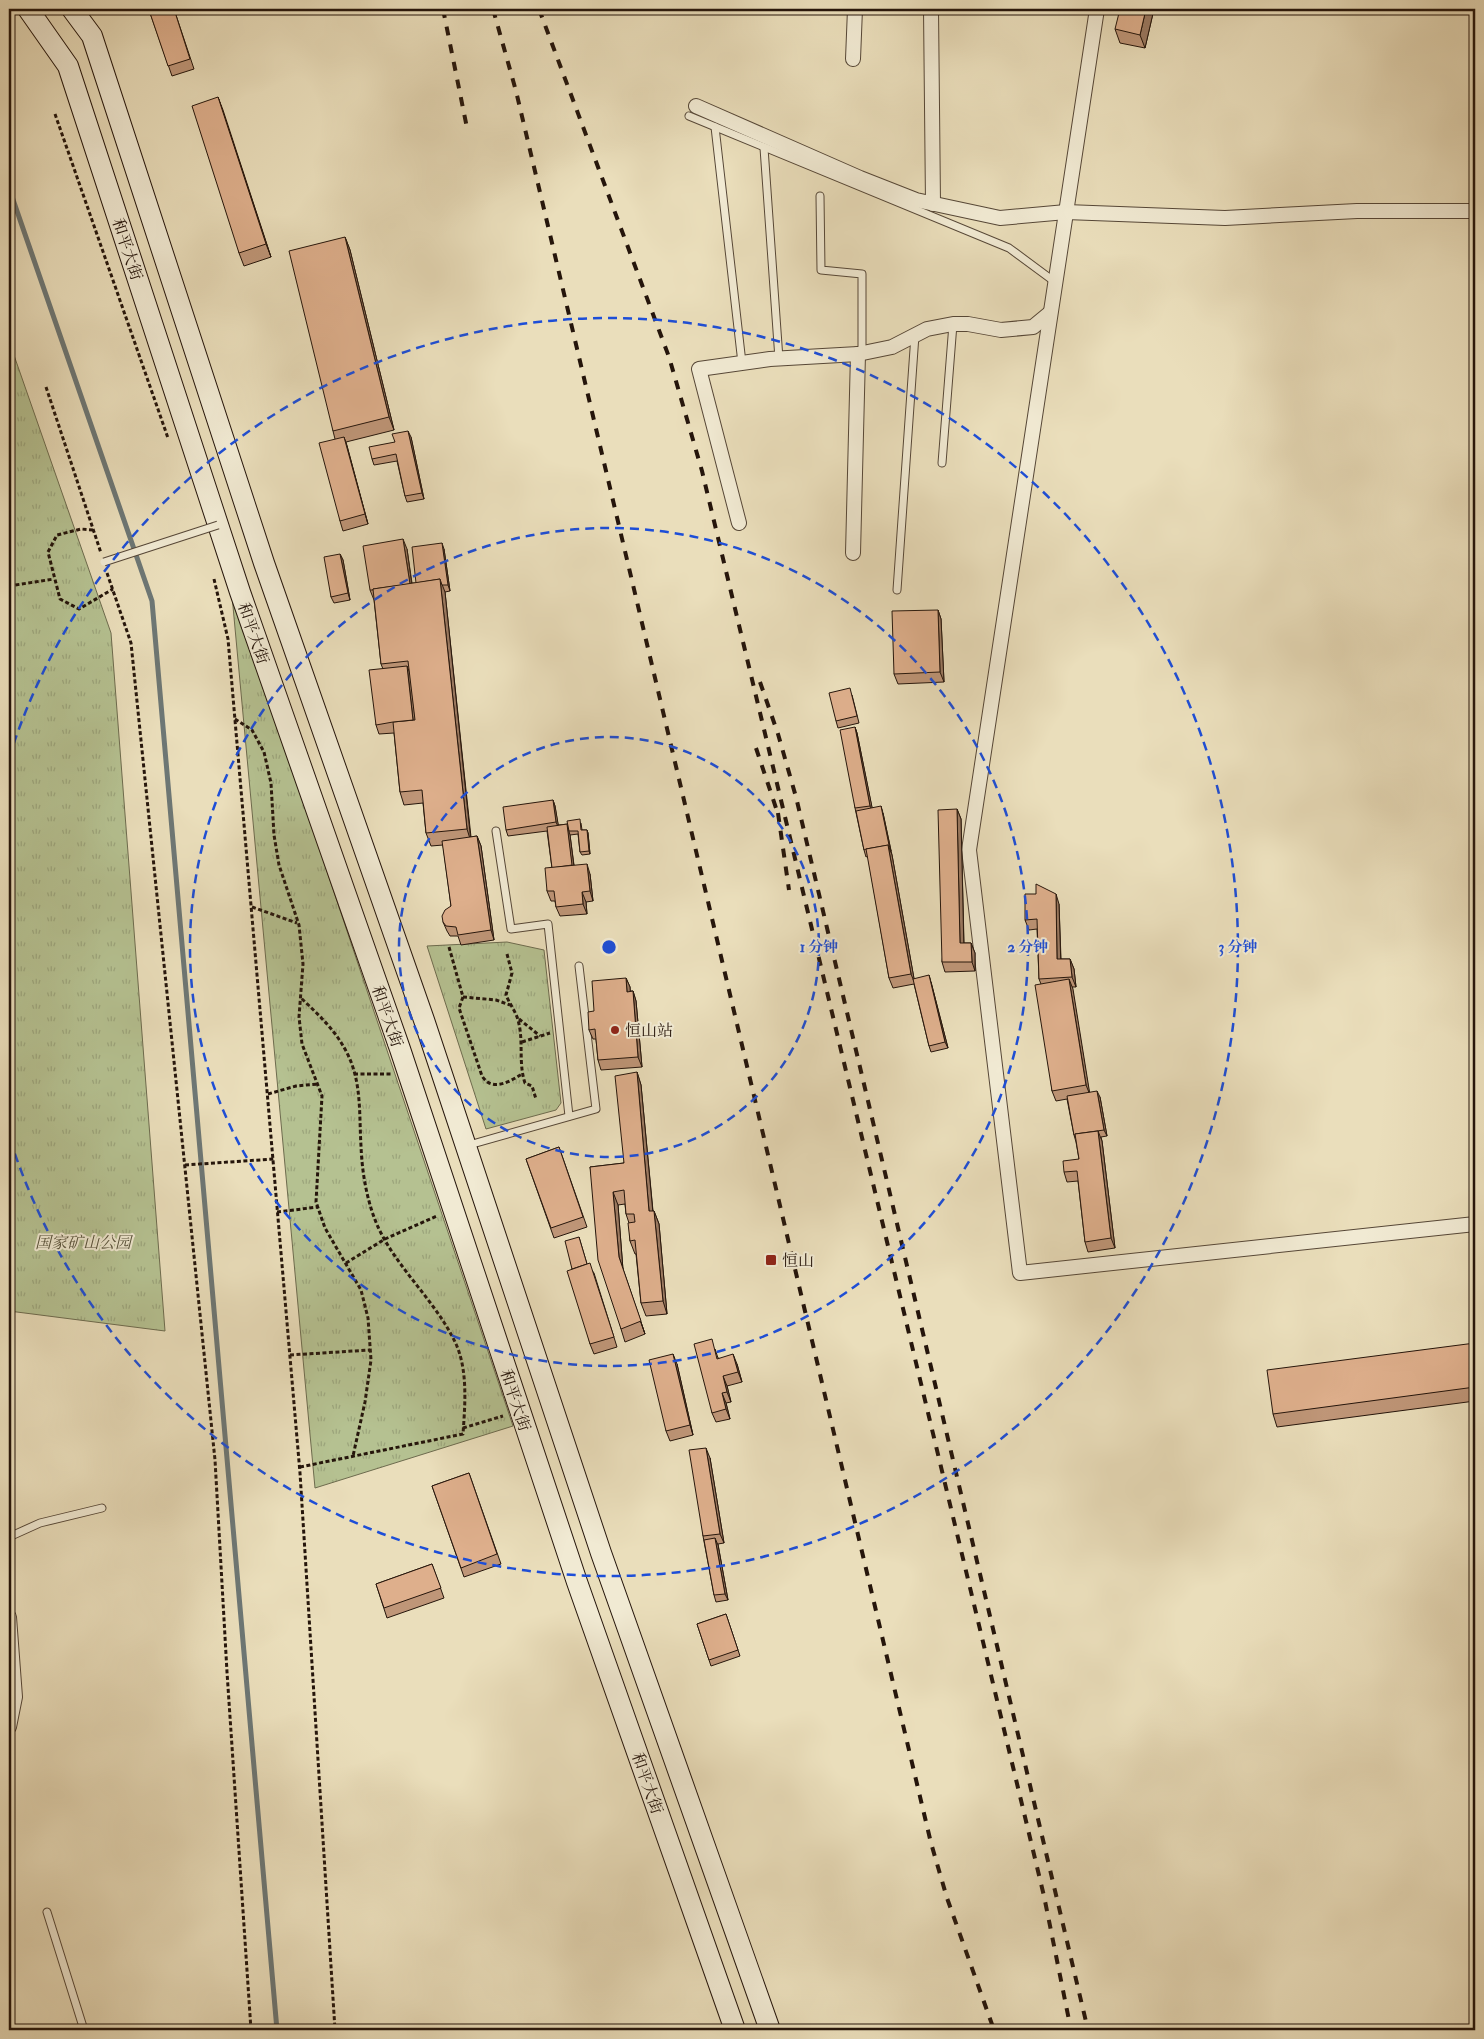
<svg xmlns="http://www.w3.org/2000/svg" width="1484" height="2039" font-family="'IM FELL Double Pica','Noto Serif SC',serif">
<defs>
<pattern id="park-tufts" width="24" height="20" patternUnits="userSpaceOnUse" patternTransform="scale(1.25)"><rect width="24" height="20" fill="#b5c191"/><path d="M3 7l-1-3M5 7V3M7 7l1-3M15 17l-1-3M17 17v-4M19 17l1-3" fill="none" stroke="#9ca57c"/></pattern>
</defs>
<rect width="100%" height="100%" fill="#eadebb"/>
<filter id="stains"><feTurbulence type="fractalNoise" baseFrequency=".004" numOctaves="4"/><feColorMatrix values="0 0 0 0 .2 0 0 0 0 .09 0 0 0 0 .02 0 0 0 .5 -.17"/></filter>
<radialGradient id="worn" r=".72"><stop offset=".6" stop-color="#630" stop-opacity="0"/><stop offset="1" stop-color="#630" stop-opacity=".3"/></radialGradient>
<!-- park -->
<g fill="url(#park-tufts)" stroke="#6d6b4e">
<polygon points="9,341 111,633 165,1331 9,1311"/>
<polygon points="231,585 513,1426 315,1488"/>
<polygon points="507,942 544,950 561,1103 556,1110 486,1129 427,946"/>
</g>
<g fill="none" stroke-linecap="round" stroke-linejoin="round">
<!-- stream -->
<polyline stroke="#6d7775" stroke-width="5" points="9,188 152,601 277,2030"/>
<!-- service casing -->
<g stroke="#564737" stroke-width="9">
<g id="service">
<polyline points="689,116 1009,248 1055,282"/>
<polyline points="715,127 742,363"/>
<polyline points="764,148 779,359"/>
<polyline points="820,196 821,270 862,274 862,353"/>
<polyline points="942,463 953,324"/>
<polyline points="897,590 915,335"/>
<polyline points="496,831 511,929 548,924 569,1116"/>
<polyline points="469,1145 596,1109 579,966"/>
<polyline points="9,1537 40,1523 102,1508"/>
<polyline points="47,1912 84,2030"/>
</g>
</g>
<!-- minor casing -->
<g stroke="#564737" stroke-width="16">
<g id="minor">
<polyline points="931,9 933,204"/>
<polyline points="1097,9 969,850 1020,1273 1475,1224"/>
<polyline points="853,59 855,9"/>
<polyline points="696,106 860,178 916,200 1000,218 1066,212 1225,218 1357,211 1475,211"/>
<polyline points="739,523 699,369 770,359 858,354 892,347 927,329 953,324 968,324 1001,330 1033,327 1050,313"/>
<polyline points="853,553 858,354"/>
<polyline points="9,1617 15,1697 9,1727"/>
</g>
</g>
<!-- secondary casing -->
<g stroke="#25150b" stroke-width="22">
<g id="secondary">
<polyline points="28,9 68,66 240,592 400,1049 577,1582 735,2030"/>
<polyline points="72,9 92,36 264,563 424,1020 601,1553 770,2030"/>
</g>
</g>
<!-- path -->
<g stroke="#25150b" stroke-width="3" stroke-dasharray="4 2.5" stroke-linecap="butt">
<polyline points="55,114 168,438"/>
<polyline points="46,387 101,553"/>
<polyline points="93,530 81,529 57,535 48,552 60,599 79,609 113,589"/>
<polyline points="107,573 131,643 215,1460 227,1672 251,2030"/>
<polyline points="214,579 228,639 300,1473 335,2030"/>
<polyline points="9,586 54,579"/>
<polyline points="235,719 252,730 264,752 271,783 274,835 279,865 299,925 303,964 299,1017 302,1044 322,1096 316,1202 325,1228 361,1290 368,1318 371,1360 365,1402 353,1456"/>
<polyline points="252,907 297,923"/>
<path d="M449,947L463,997L459,1008L482,1076C492,1092 509,1082 522,1074"/>
<path d="M507,954L512,973L506,995C509,1003 516,1012 518,1020C524,1041 518,1062 525,1083L532,1086L536,1099"/>
<polyline points="463,997 496,1000 510,1005"/>
<polyline points="519,1019 540,1036"/>
<polyline points="522,1042 550,1033"/>
<polyline points="354,1074 391,1074"/>
<polyline points="268,1094 296,1086 318,1084"/>
<polyline points="185,1165 274,1159"/>
<polyline points="277,1212 318,1207"/>
<polyline points="346,1263 385,1239 437,1216"/>
<polyline points="290,1355 370,1350"/>
<polyline points="463,1428 503,1416"/>
<path d="M300,1467L463,1434C465,1405 468,1371 456,1344C436,1301 398,1270 378,1227C367,1202 362,1173 361,1146C359,1115 362,1082 347,1053C336,1031 319,1015 301,998"/>
</g>
<!-- service -->
<use href="#service" stroke="#f1ead3" stroke-width="7"/>
<!-- minor -->
<use href="#minor" stroke="#f1ead3" stroke-width="14"/>
<!-- secondary -->
<use href="#secondary" stroke="#f1ead3" stroke-width="20"/>
<!-- rail -->
<g stroke="#25150b" stroke-width="4" stroke-dasharray="9 9" stroke-linecap="butt">
<polyline points="443,9 467,128"/>
<polyline points="493,9 516,91 931,1843 947,1898 994,2030"/>
<polyline points="539,9 669,357 702,471 1044,1896 1071,2030"/>
<polyline points="760,682 778,734 796,797 1088,2030"/>
<polyline points="756,748 778,814"/>
<polyline points="778,813 789,890"/>
</g>
<!-- service-bridge casing -->
<g stroke="#564737" stroke-width="9" stroke-linecap="butt">
<polyline id="service-bridge" points="104,562 218,525"/>
</g>
<!-- service-bridge -->
<use href="#service-bridge" stroke="#f1ead3" stroke-width="7"/>
</g>
<!-- wall -->
<g fill="#bf9678" stroke="#25150b">
<polygon points="174,9 194,69 172,76 149,10"/>
<polygon points="1154,9 1145,48 1120,43 1115,29"/>
<polygon points="218,97 271,257 244,266 239,253"/>
<polygon points="345,237 350,250 394,430 346,442 368,524 343,531 340,521 335,439 333,431"/>
<polygon points="411,437 424,499 407,502 405,496 397,461 374,465 372,459 395,442"/>
<polygon points="407,549 412,583 416,583 444,549 450,591 445,592 471,837 477,836 481,846 494,940 461,945 458,936 450,936 447,931 443,922 451,906 443,845 431,846 426,833 423,803 404,805 400,792 394,733 379,734 376,725 383,669 381,664 374,600 370,590"/>
<polygon points="340,554 343,560 350,600 334,603 331,597"/>
<polygon points="938,610 941,619 944,682 898,684 894,674"/>
<polygon points="852,695 859,723 838,728 836,721"/>
<polygon points="855,727 857,733 872,808 883,813 892,855 914,979 931,982 948,1048 931,1052 929,1046 914,984 893,988 889,978 868,856 866,857 864,850 855,808"/>
<polygon points="553,800 555,806 558,825 581,823 582,830 587,830 588,833 590,854 582,855 580,852 578,834 570,835 574,865 590,874 593,901 586,902 587,914 560,916 556,907 555,901 551,901 547,891 552,868 547,831 508,836 506,830"/>
<polygon points="957,809 961,819 964,943 971,943 975,953 975,971 945,972 942,962"/>
<polygon points="1059,904 1061,959 1070,959 1074,969 1076,987 1072,987 1089,1092 1100,1097 1107,1136 1101,1137 1102,1141 1115,1248 1088,1252 1085,1242 1078,1181 1067,1182 1064,1172 1079,1159 1076,1142 1074,1135 1067,1099 1056,1101 1052,1091 1041,984 1039,979 1037,929 1029,930 1025,920"/>
<polygon points="626,978 630,987 630,991 633,991 636,1001 642,1067 601,1070 598,1060 596,1039 593,1039 589,1030 594,1011"/>
<polygon points="637,1072 641,1085 653,1211 654,1211 659,1224 667,1314 646,1316 641,1303 636,1254 635,1254 630,1241 629,1223 626,1214 625,1204 618,1205 623,1270 645,1334 625,1342 621,1329 590,1167 624,1163"/>
<polygon points="559,1147 587,1227 554,1238 526,1159"/>
<polygon points="579,1237 587,1264 594,1273 617,1347 594,1354 590,1344 572,1269"/>
<polygon points="1475,1343 1475,1401 1277,1427 1273,1414"/>
<polygon points="715,1349 718,1358 737,1364 742,1382 727,1386 731,1402 726,1403 730,1419 716,1422 712,1413"/>
<polygon points="677,1364 693,1435 670,1441 666,1431"/>
<polygon points="710,1458 724,1543 718,1544 728,1600 716,1602 714,1595 703,1536"/>
<polygon points="469,1473 501,1564 464,1577 432,1486"/>
<polygon points="432,1564 444,1598 387,1618 376,1584"/>
<polygon points="726,1614 740,1656 711,1666 697,1624"/>
</g>
<!-- shaded-wall -->
<g fill="#9b7a62" stroke="#25150b">
<polygon points="1146,9 1154,9 1145,48 1140,35"/>
<polygon points="218,97 223,110 271,257 266,244"/>
<polygon points="345,237 350,250 394,430 389,417"/>
<polygon points="408,431 411,437 424,499 422,493"/>
<polygon points="344,437 347,446 368,524 365,514"/>
<polygon points="403,539 407,549 413,594 410,584"/>
<polygon points="442,543 444,549 450,591 448,585"/>
<polygon points="340,554 343,560 350,600 348,593"/>
<polygon points="440,579 445,592 471,842 467,829"/>
<polygon points="938,610 941,619 944,682 940,672"/>
<polygon points="407,666 411,676 417,730 413,720"/>
<polygon points="855,727 857,733 873,812 870,806"/>
<polygon points="553,800 555,806 559,829 556,822"/>
<polygon points="881,806 883,813 891,851 889,845"/>
<polygon points="957,809 961,819 964,953 960,943"/>
<polygon points="567,824 570,835 575,875 572,869"/>
<polygon points="587,830 588,833 590,854 589,851"/>
<polygon points="477,836 481,846 494,940 491,930"/>
<polygon points="888,845 892,855 915,984 911,974"/>
<polygon points="587,864 590,874 593,901 590,891"/>
<polygon points="582,892 586,902 587,914 583,904"/>
<polygon points="1056,894 1059,904 1061,969 1057,959"/>
<polygon points="971,943 975,953 975,971 972,962"/>
<polygon points="1070,959 1074,969 1076,987 1072,977"/>
<polygon points="929,975 931,982 948,1048 945,1042"/>
<polygon points="626,978 630,987 631,1002 627,992"/>
<polygon points="1069,979 1073,989 1090,1095 1086,1085"/>
<polygon points="633,991 636,1001 642,1067 638,1057"/>
<polygon points="637,1072 641,1085 654,1224 649,1211"/>
<polygon points="1097,1091 1100,1097 1107,1136 1104,1130"/>
<polygon points="1098,1131 1102,1141 1115,1248 1111,1238"/>
<polygon points="613,1192 618,1205 623,1270 645,1334 619,1257"/>
<polygon points="654,1211 659,1224 667,1314 663,1301"/>
<polygon points="673,1354 677,1364 693,1435 690,1425"/>
<polygon points="733,1354 737,1364 742,1382 738,1372"/>
<polygon points="723,1376 727,1386 731,1402 727,1392"/>
<polygon points="722,1393 726,1403 730,1419 726,1409"/>
<polygon points="706,1448 710,1458 724,1543 720,1534"/>
<polygon points="715,1538 718,1545 728,1600 725,1594"/>
</g>
<!-- building -->
<g fill="#deaf8c" stroke="#25150b">
<polygon points="152,9 174,9 190,59 168,66 149,10"/>
<polygon points="1120,9 1146,9 1140,35 1115,29"/>
<polygon points="218,97 266,244 239,253 192,106"/>
<polygon points="345,237 389,417 333,431 289,251"/>
<polygon points="408,431 422,493 405,496 396,454 372,459 369,447 395,442 392,434"/>
<polygon points="344,437 365,514 340,521 319,443"/>
<polygon points="403,539 410,584 373,589 373,590 370,590 363,546"/>
<polygon points="442,543 448,585 442,585 440,579 416,583 412,547"/>
<polygon points="340,554 348,593 331,597 324,557"/>
<polygon points="440,579 467,829 426,833 422,790 400,792 393,722 415,720 408,661 381,664 373,589"/>
<polygon points="938,610 940,672 894,674 892,611"/>
<polygon points="407,666 413,720 393,722 376,725 369,670"/>
<polygon points="850,688 857,716 836,721 829,693"/>
<polygon points="855,727 870,806 855,808 840,730"/>
<polygon points="553,800 556,822 506,830 503,807"/>
<polygon points="881,806 889,845 866,849 864,850 856,811"/>
<polygon points="957,809 960,943 971,943 972,962 942,962 938,810"/>
<polygon points="580,819 581,830 587,830 589,851 580,852 578,831 569,831 567,821"/>
<polygon points="567,824 572,865 552,868 547,827"/>
<polygon points="477,836 491,930 458,935 456,927 446,926 443,922 442,916 445,910 451,906 442,841"/>
<polygon points="888,845 911,974 889,978 866,849"/>
<polygon points="587,864 590,891 582,892 583,904 556,907 554,891 547,891 545,868"/>
<polygon points="1036,884 1056,894 1057,959 1070,959 1072,977 1039,979 1037,919 1025,920 1025,894 1036,894"/>
<polygon points="929,975 945,1042 929,1046 913,979"/>
<polygon points="626,978 627,992 633,991 638,1057 598,1060 595,1029 589,1030 588,1012 594,1011 592,981"/>
<polygon points="1069,979 1086,1085 1052,1091 1035,985"/>
<polygon points="637,1072 649,1211 654,1211 663,1301 641,1303 635,1240 630,1241 628,1223 635,1222 634,1214 626,1214 624,1190 613,1192 619,1257 641,1321 621,1329 598,1260 590,1167 624,1163 615,1076"/>
<polygon points="1097,1091 1104,1130 1075,1134 1076,1135 1074,1135 1067,1096"/>
<polygon points="1098,1131 1111,1238 1085,1242 1077,1171 1064,1172 1063,1161 1079,1159 1075,1134"/>
<polygon points="559,1147 583,1217 551,1228 526,1159"/>
<polygon points="579,1237 587,1264 572,1269 565,1241"/>
<polygon points="590,1263 614,1337 590,1344 567,1271"/>
<polygon points="712,1339 717,1359 733,1354 738,1372 723,1376 727,1392 722,1393 726,1409 712,1413 694,1344"/>
<polygon points="1475,1343 1475,1387 1273,1414 1267,1370"/>
<polygon points="673,1354 690,1425 666,1431 649,1360"/>
<polygon points="706,1448 720,1534 703,1536 689,1450"/>
<polygon points="469,1473 497,1554 461,1568 432,1486"/>
<polygon points="715,1538 725,1594 714,1595 704,1540"/>
<polygon points="432,1564 441,1588 384,1608 376,1584"/>
<polygon points="726,1614 738,1650 709,1660 697,1624"/>
</g>
<!-- distance rings -->
<g fill="none" stroke="#1d4ed8" stroke-width="2.5" stroke-dasharray="9 6">
<circle cx="609" cy="947" r="210"/>
<circle cx="609" cy="947" r="419"/>
<path d="M9 758A629 629 0 1 1 9 1136"/>
</g>
<!-- markers -->
<g fill="#8f2418" stroke="#f1ead3" stroke-width="2">
<circle cx="615" cy="1030" r="5"/>
<rect x="765" y="1254" width="12" height="12" rx="2.5"/>
</g>
<g text-anchor="middle" stroke-width="4" stroke-linejoin="round" paint-order="stroke">
<!-- street labels -->
<g font-size="16" fill="#25150b" stroke="#f1ead3">
<text transform="translate(128 249) rotate(72)" y="6">和平大街</text>
<text transform="translate(254 633) rotate(71)" y="6">和平大街</text>
<text transform="translate(388 1016) rotate(71)" y="6">和平大街</text>
<text transform="translate(516 1400) rotate(72)" y="6">和平大街</text>
<text transform="translate(648 1783) rotate(71)" y="6">和平大街</text>
</g>
<!-- poi labels -->
<g font-size="16" fill="#25150b" stroke="#f1ead3" text-anchor="start">
<text x="625" y="1036">恒山站</text>
<text x="782" y="1266">恒山</text>
</g>
<!-- park labels -->
<g font-size="16" font-style="italic" fill="#57513a" stroke="#f1ead3">
<text x="83" y="1248">国家矿山公园</text>
</g>
</g>
<circle cx="609" cy="947" r="8" fill="#1d4ed8" stroke="#f1ead3" stroke-width="2.5"/>
<g font-size="15" text-anchor="middle" font-weight="bold" fill="#1d4ed8" stroke="#f1ead3" stroke-width="4" stroke-linejoin="round" paint-order="stroke">
<text x="819" y="952">1 分钟</text>
<text x="1028" y="952">2 分钟</text>
<text x="1238" y="952">3 分钟</text>
</g>
<!-- margin -->
<rect width="1484" height="2039" fill="none" stroke="#eadebb" stroke-width="30"/>
<rect x="10" y="10" width="1464" height="2019" fill="none" stroke="#25150b" stroke-width="2.5"/>
<rect x="15" y="15" width="1454" height="2009" fill="none" stroke="#25150b"/>
<rect width="100%" height="100%" filter="url(#stains)"/>
<rect width="100%" height="100%" fill="url(#worn)"/>
</svg>
